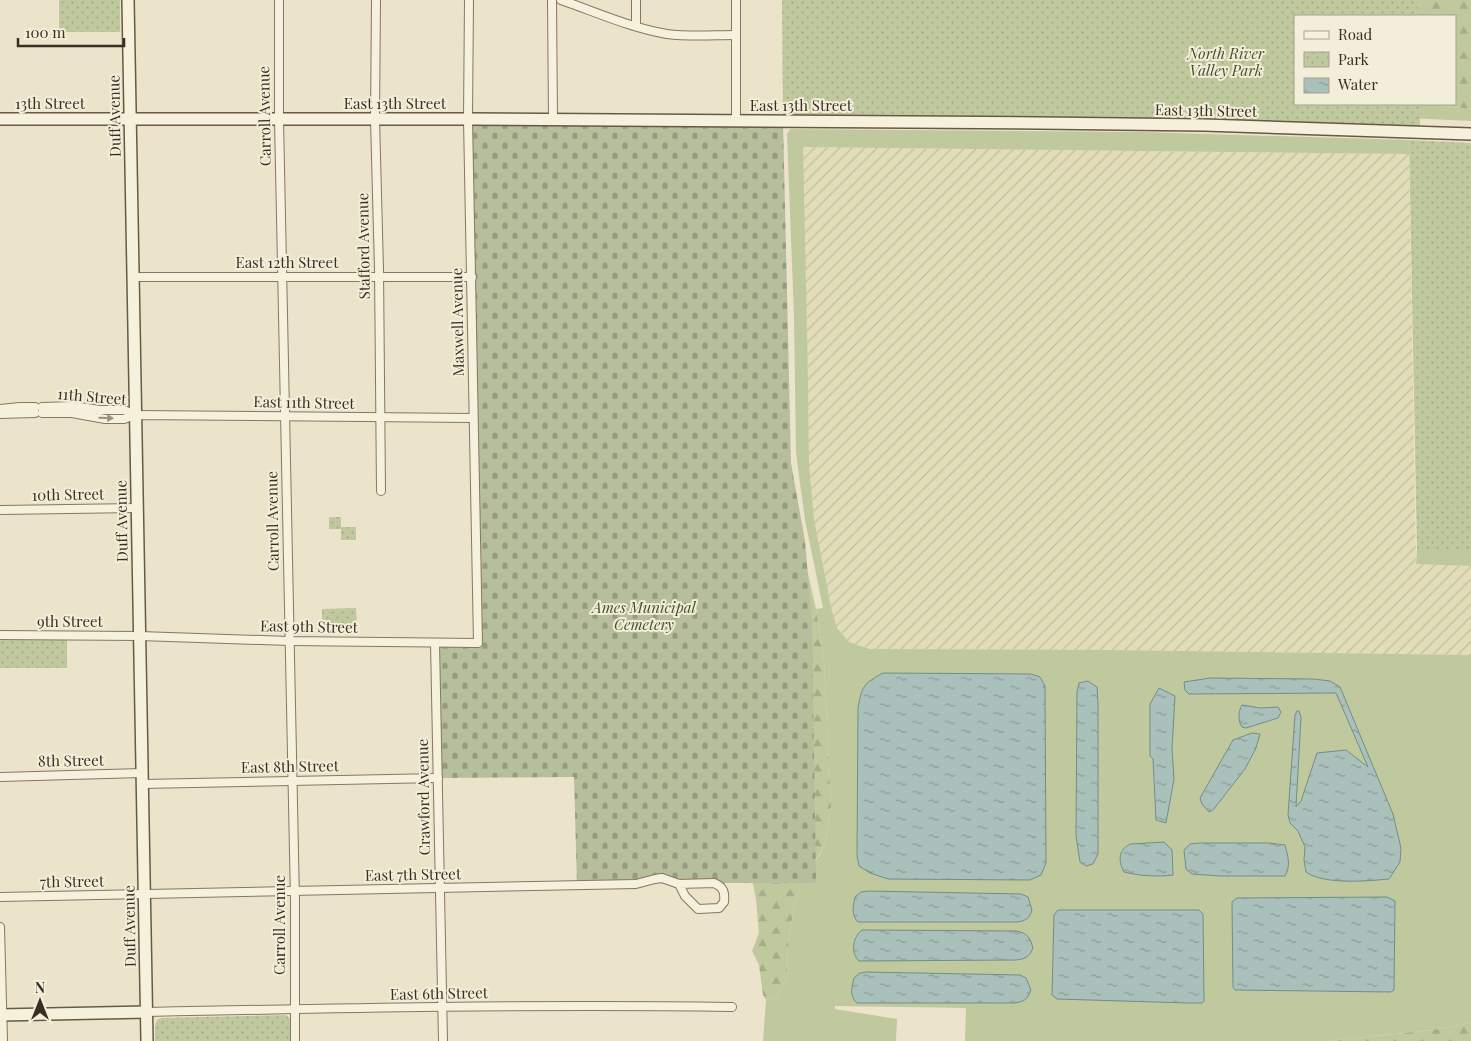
<svg xmlns="http://www.w3.org/2000/svg" width="1471" height="1041" font-family="'Playfair Display',serif">
<defs>
<pattern id="farmland-furrows" width="10" height="10" patternUnits="userSpaceOnUse" patternTransform="scale(1.25)"><rect width="10" height="10" fill="#e0ddb8"/><path d="M-1 1l2-2M0 10L10 0M9 11l2-2" fill="none" stroke="#c1be9e"/></pattern>
<pattern id="forest-firs" width="22" height="20" patternUnits="userSpaceOnUse" patternTransform="scale(1.25)"><rect width="22" height="20" fill="#c0c89e"/><path d="M5 1l3.5 6h-7zM16 11l3.5 6h-7z" fill="#a6ac88"/></pattern>
<pattern id="cemetery-stones" width="16" height="16" patternUnits="userSpaceOnUse" patternTransform="scale(1.25)"><rect width="16" height="16" fill="#b7be9c"/><path d="M2 7V4a2 2 0 0 1 4 0v3zM10 15v-3a2 2 0 0 1 4 0v3z" fill="#969b7f"/></pattern>
<pattern id="park-dots" width="8" height="8" patternUnits="userSpaceOnUse" patternTransform="scale(1.25)"><rect width="8" height="8" fill="#c0c89e"/><path d="M2 2h.1M6 6h.1" fill="none" stroke="#a6ac88" stroke-width="1.8" stroke-linecap="round"/></pattern>
<pattern id="water-ripples" width="26" height="14" patternUnits="userSpaceOnUse" patternTransform="scale(1.25)"><rect width="26" height="14" fill="#aac0bb"/><path d="M2 4q2-2 4 0t4 0M15 11q2-2 4 0t4 0" fill="none" stroke="#8b9c98"/></pattern>
</defs>
<rect width="100%" height="100%" fill="#ebe4ca"/>
<!-- farmland -->
<polygon fill="url(#farmland-furrows)" points="802,147 1409,154 1416,564 1471,566 1471,655 1111,650 870,649 849,642 837,628 831,607 814,519 809,464 808,379"/>
<!-- grass -->
<g fill="#c0c89e">
<polygon points="1408,104 1425,104 1471,109 1471,121 1408,118"/>
<polygon points="790,129 1143,132 1409,140 1409,154 803,147 808,379 809,464 814,519 831,607 837,628 849,642 870,649 1111,650 1471,655 1471,1023 1432,1030 1328,1041 965,1041 966,1008 835,1006 835,1009 897,1019 896,1041 763,1041 766,1000 776,997 787,978 788,943 794,907 804,874 820,855 826,839 831,806 824,660 816,609 823,608 805,520 796,453 794,317 787,134"/>
<polygon points="1417,549 1471,549 1471,566 1416,564"/>
</g>
<!-- forest -->
<g fill="url(#forest-firs)">
<polygon points="1326,0 1471,0 1471,109 1425,104 1455,104 1455,16 1324,16"/>
<polygon points="794,513 816,609 824,660 831,806 826,839 820,854 804,874 794,907 788,943 787,978 776,997 766,1000 763,995 759,965 752,951 759,933 756,900 751,873"/>
<polygon points="1471,1023 1471,1041 1328,1041 1432,1030"/>
</g>
<!-- cemetery -->
<polygon fill="url(#cemetery-stones)" points="468,119 783,121 791,463 805,541 812,623 816,883 714,883 671,880 577,885 574,777 438,778 435,643 477,643"/>
<!-- park -->
<g fill="url(#park-dots)">
<rect x="59" y="0" width="61" height="32"/>
<polygon points="782,0 1414,0 1420,12 1420,16 1295,16 1295,104 1420,104 1420,132 783,121"/>
<polygon points="1409,140 1471,143 1471,549 1417,549"/>
<polygon points="329,517 341,517 341,527 356,527 356,540 341,540 341,529 329,529"/>
<polygon points="356,608 357,624 346,631 322,631 322,609"/>
<rect x="0" y="635" width="67" height="33"/>
<polygon points="286,1015 290,1019 291,1041 155,1041 155,1025 157,1020 161,1018"/>
</g>
<!-- water -->
<g fill="url(#water-ripples)" stroke="#718e89">
<path d="M883,673L1031,674L1040,677L1045,686L1046,863L1041,875L1030,880L888,879L870,873L859,866L857,856L858,708C862,686 863,684 883,673Z"/>
<path d="M1210,678L1314,679L1330,681L1340,687L1393,814L1401,848L1400,862L1389,879C1368,881 1324,885 1306,872L1304,860L1305,847L1298,831L1290,823L1288,815L1295,715L1297,711H1299L1301,717L1296,807L1301,801L1317,753L1346,750L1368,767L1336,693L1189,694L1185,690L1184,682Z"/>
<polygon points="1088,681 1097,687 1098,703 1098,854 1093,864 1086,866 1080,862 1076,836 1077,692 1079,683"/>
<polygon points="1159,688 1175,696 1172,749 1174,779 1166,823 1156,820 1153,759 1150,756 1150,704"/>
<path d="M1242,705L1260,708L1278,707L1281,712L1278,718L1246,728L1242,727C1238,721 1238,712 1242,705Z"/>
<polygon points="1252,733 1260,734 1256,748 1245,769 1213,810 1209,812 1202,804 1200,798 1233,740"/>
<path d="M1164,842L1172,850L1173,875C1158,877 1140,876 1124,872C1118,861 1118,849 1131,844Z"/>
<path d="M1200,843H1269L1285,845C1288,857 1291,865 1285,876H1220L1192,874L1186,869L1184,850L1190,844Z"/>
<path d="M868,891L1021,894L1028,897L1032,910C1029,919 1026,921 1016,922H858C851,915 853,906 855,897L861,892Z"/>
<polygon points="1387,897 1395,901 1394,990 1391,992 1235,990 1233,987 1232,902 1237,898"/>
<polygon points="1058,910 1199,910 1203,914 1204,1001 1202,1003 1187,1003 1057,999 1052,995 1054,915"/>
<path d="M862,930L1016,931C1027,933 1030,937 1033,948C1029,957 1026,959 1016,960L859,961C850,952 853,937 862,930Z"/>
<path d="M866,972L1020,975L1026,978L1031,990C1027,1000 1025,1001 1015,1003H857C849,996 852,987 854,978L860,973Z"/>
</g>
<g fill="none" stroke-linecap="round" stroke-linejoin="round">
<!-- street casing -->
<g stroke="#867760" stroke-width="10">
<g id="street">
<polyline points="279,0 279,119 295,901 295,1041"/>
<polyline points="376,0 375,119 379,269 381,491"/>
<polyline points="552,0 553,120"/>
<path d="M561,0C596,12 631,28 667,34C690,37 713,35 736,35"/>
<polyline points="636,0 636,26"/>
<polyline points="736,0 736,121"/>
<polyline points="133,277 472,277"/>
<polyline points="23,407 35,407"/>
<polyline points="42,407 73,406 100,410 124,410 135,415"/>
<polyline points="0,409 20,407"/>
<polyline points="42,413 72,413 105,419 124,419 135,415 473,418"/>
<polyline points="0,414 35,413"/>
<polyline points="0,510 137,508"/>
<polyline points="0,635 140,636 289,641 478,643 468,119 469,0"/>
<polyline points="435,643 443,1041"/>
<polyline points="0,777 142,773"/>
<polyline points="142,784 438,778"/>
<path d="M0,897L636,884L655,879L662,878L679,884L714,883C724,887 725,893 724,902L719,908L698,909L685,896L679,884"/>
<polyline points="0,927 3,1041"/>
<path d="M147,1012C342,1008 537,1004 732,1007"/>
</g>
</g>
<!-- secondary casing -->
<g stroke="#685943" stroke-width="14">
<g id="secondary">
<polyline points="128,0 147,1041"/>
<polyline points="0,119 468,119 1039,123 1204,125 1471,134"/>
<polyline points="0,1015 147,1012"/>
</g>
</g>
<!-- street -->
<use href="#street" stroke="#f6f1dc" stroke-width="8"/>
<!-- secondary -->
<use href="#secondary" stroke="#f6f1dc" stroke-width="11"/>
</g>
<!-- one-way arrows -->
<defs><path id="oneway-solid" d="M-6-.8H1V-3.2L6.5 0L1 3.2V.8H-6Z" transform="scale(1.25)"/></defs>
<use fill="#97907f" href="#oneway-solid" transform="translate(106 418) rotate(2)"/>
<g text-anchor="middle" stroke-width="4" stroke-linejoin="round" paint-order="stroke">
<!-- park labels -->
<g font-size="15" font-style="italic" fill="#45522a" stroke="#f3eed9">
<text x="1226" y="59">North River<tspan x="1226" dy="17">Valley Park</tspan></text>
<text x="644" y="613">Ames Municipal<tspan x="644" dy="17">Cemetery</tspan></text>
</g>
<!-- street labels -->
<g font-size="15" fill="#382e22" stroke="#f3eed9">
<text x="50" y="109">13th Street</text>
<text x="395" y="109">East 13th Street</text>
<text x="801" y="111">East 13th Street</text>
<text transform="translate(1206 111) rotate(1)" y="5">East 13th Street</text>
<text transform="translate(115 116) rotate(-91)" y="5">Duff Avenue</text>
<text transform="translate(265 116) rotate(-91)" y="5">Carroll Avenue</text>
<text transform="translate(364 246) rotate(-91)" y="5">Stafford Avenue</text>
<text x="287" y="268">East 12th Street</text>
<text transform="translate(458 322) rotate(-91)" y="5">Maxwell Avenue</text>
<text transform="translate(92 397) rotate(5)" y="5">11th Street</text>
<text transform="translate(304 403) rotate(1)" y="5">East 11th Street</text>
<text transform="translate(68 495) rotate(-1)" y="5">10th Street</text>
<text transform="translate(122 521) rotate(-91)" y="5">Duff Avenue</text>
<text transform="translate(273 521) rotate(-91)" y="5">Carroll Avenue</text>
<text x="70" y="627">9th Street</text>
<text transform="translate(309 627) rotate(1)" y="5">East 9th Street</text>
<text transform="translate(71 761) rotate(-1)" y="5">8th Street</text>
<text transform="translate(290 767) rotate(-1)" y="5">East 8th Street</text>
<text transform="translate(424 797) rotate(-91)" y="5">Crawford Avenue</text>
<text transform="translate(413 875) rotate(-1)" y="5">East 7th Street</text>
<text transform="translate(72 882) rotate(-1)" y="5">7th Street</text>
<text transform="translate(280 925) rotate(-90)" y="5">Carroll Avenue</text>
<text transform="translate(130 926) rotate(-91)" y="5">Duff Avenue</text>
<text transform="translate(439 994) rotate(-1)" y="5">East 6th Street</text>
</g>
</g>
<!-- legend -->
<rect x="1294" y="15" width="162" height="90" fill="#f3eed9" stroke="#a8a190"/>
<rect x="1304" y="31" width="25" height="8" fill="#f6f1dc" stroke="#a8a190"/>
<text x="1338" y="40" font-size="15" fill="#382e22">Road</text>
<rect x="1304" y="52" width="25" height="15" fill="url(#park-dots)" stroke="#a8a190"/>
<text x="1338" y="65" font-size="15" fill="#382e22">Park</text>
<rect x="1304" y="78" width="25" height="15" fill="url(#water-ripples)" stroke="#a8a190"/>
<text x="1338" y="90" font-size="15" fill="#382e22">Water</text>
<!-- north arrow -->
<g transform="translate(40 1001)" stroke="#f3eed9" stroke-width="4" paint-order="stroke">
<path d="M0-4L9 19L0 12L-9 19Z" fill="#382e22"/>
<text y="-8" font-size="14" font-weight="bold" text-anchor="middle" fill="#382e22">N</text>
</g>
<!-- scale -->
<path d="M18 38v8h106v-8" fill="none" stroke="#382e22" stroke-width="2.5"/>
<text x="25" y="38" font-size="15" fill="#382e22" stroke="#f3eed9" stroke-width="4" paint-order="stroke">100 m</text>
</svg>
